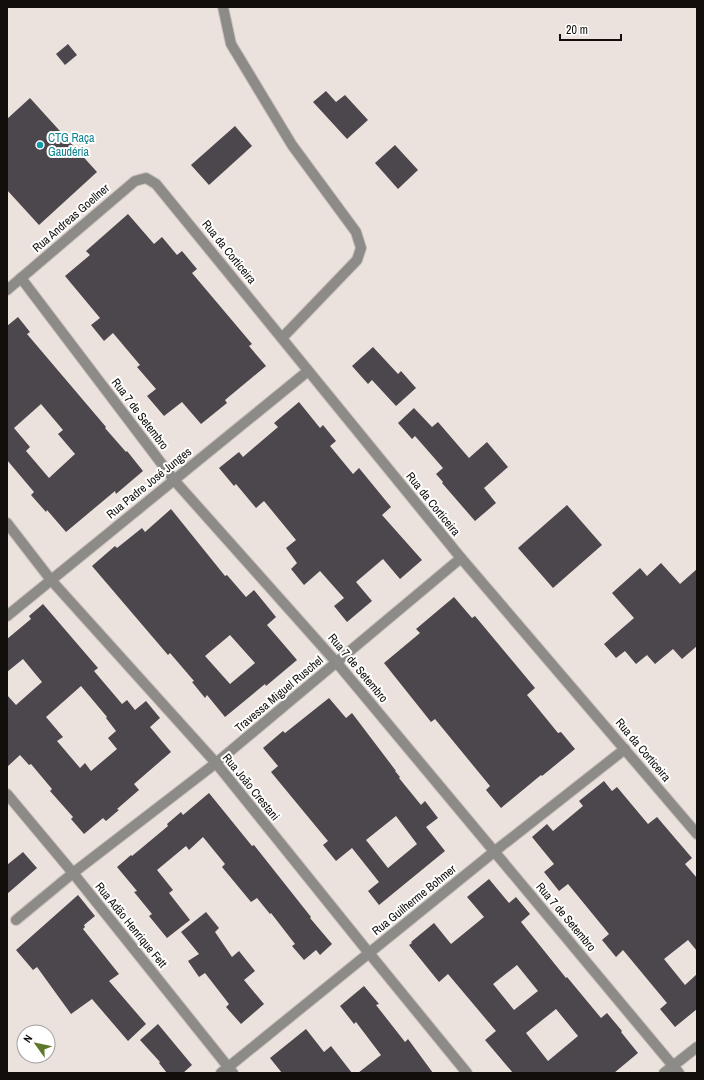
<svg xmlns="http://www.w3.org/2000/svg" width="704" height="1080" font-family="'Archivo Narrow',sans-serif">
<rect width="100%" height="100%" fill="#ece2dd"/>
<!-- building -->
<g fill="#4c464d" fill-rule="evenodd">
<polygon points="68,44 77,55 65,65 56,54"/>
<polygon points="326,91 336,102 345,95 368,120 347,139 313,102"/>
<polygon points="30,98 97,172 39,225 7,190 7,119"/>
<polygon points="235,126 252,146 209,185 191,165"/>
<polygon points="395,145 418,170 398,189 375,163"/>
<polygon points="128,214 154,244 162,237 177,255 182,251 197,269 192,273 252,344 249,346 266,366 225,400 227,403 201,424 182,402 164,416 147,396 156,389 137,367 140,365 113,333 104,341 91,325 100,318 65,276 90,255 86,251"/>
<path d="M18,317L30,332L27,334L106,427L105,428L126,452L127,451L143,471L116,494L115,491L66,532L47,510L46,512L31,495L34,492L7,460V326ZM41,404L63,430L58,434L75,454L49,478L26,451L30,447L14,428Z"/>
<polygon points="373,347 398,374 401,371 416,388 396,406 372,380 368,384 352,366"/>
<polygon points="299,402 320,428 323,425 336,441 330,446 353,474 359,468 391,507 382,515 422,560 400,579 383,559 356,582 372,601 347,622 334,606 344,598 320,571 304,585 291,569 297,563 286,548 296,540 264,501 256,508 236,484 234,486 219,468 239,452 243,457 278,427 274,423"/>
<polygon points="414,408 432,427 438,422 469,458 487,442 508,467 484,488 496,503 475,521 442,483 443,482 436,474 443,468 415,436 412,439 398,423"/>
<polygon points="567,505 602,545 553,588 518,548"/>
<path d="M171,509L225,576L227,575L246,597L254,590L276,617L267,625L297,660L266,686L265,684L225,717L207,695L205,698L192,682L194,681L170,653L168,655L92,566L115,546L117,548L142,528L145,532ZM230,635L255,663L230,684L205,656Z"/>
<polygon points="661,563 680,584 697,569 697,646 682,659 673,649 655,664 647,655 636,664 625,651 616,658 604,644 634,618 612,593 640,568 647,576"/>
<polygon points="454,597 472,618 475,616 535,688 527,695 558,733 561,732 575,749 542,776 541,775 501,808 486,790 490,786 435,719 431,722 384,663 420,633 416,629"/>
<path d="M43,604L98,668L94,671L122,704L127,700L135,710L146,701L160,718L150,727L171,752L134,784L139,790L117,809L119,810L106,821L103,818L84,834L71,819L73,817L50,791L52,789L31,764L29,765L20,755L7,767V695L16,705L42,682L23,659L7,672V639L31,619L29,616ZM81,686L107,717L106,718L116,731L108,738L117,749L91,771L85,763L80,768L57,741L63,737L46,717Z"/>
<path d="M329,698L346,718L352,713L396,771H395L400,777L399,778L421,805L425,801L438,818L426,827L445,851L379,905L368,891L379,882L352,848L336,861L323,845L328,841L271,772L278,766L263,748L283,731L285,733ZM396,816L417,844L388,868L366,840Z"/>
<polygon points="604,781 612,791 617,787 648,824 657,817 692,858 685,864 697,878 697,951 688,940 664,959 685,985 697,974 697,1009 675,1027 660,1009 667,1003 623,950 616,957 602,940 609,934 568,884 559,891 544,872 554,864 532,837 547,824 553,831 583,806 579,801"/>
<polygon points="209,793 252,846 254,845 311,917 310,918 332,944 320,955 316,950 304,960 292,946 295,944 271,913 270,914 257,898 251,902 222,867 225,864 203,837 189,850 186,846 157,870 173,890 169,893 190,920 167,938 149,916 152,914 134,892 137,891 117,867 131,855 132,856 168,826 167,824 181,812 183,815"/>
<polygon points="23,852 37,868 7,894 7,865"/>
<path d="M489,879L509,903L516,897L530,914L521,922L566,978L567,977L601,1018L607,1013L622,1031L621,1032L638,1053L614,1073H513L485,1040L496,1031L448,974L439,982L409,945L412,943L411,942L434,923L451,944L484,917L467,897ZM517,965L538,991L514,1010L493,984ZM556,1009L578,1036L548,1061L526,1033Z"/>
<polygon points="78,895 95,916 84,925 85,927 83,929 119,974 109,981 146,1024 128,1041 92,999 71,1014 37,967 33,970 16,950"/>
<polygon points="206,912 219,928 215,932 232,957 239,951 255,971 244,980 264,1004 241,1024 226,1007 229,1004 205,973 199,977 188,961 199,954 181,932"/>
<polygon points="364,986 379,1004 376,1005 405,1042 408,1039 433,1073 358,1073 381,1055 356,1022 354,1024 340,1006"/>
<polygon points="158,1024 192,1065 183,1073 167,1073 159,1063 160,1062 140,1040"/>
<polygon points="306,1029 324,1052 331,1046 352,1073 282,1073 270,1058"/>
</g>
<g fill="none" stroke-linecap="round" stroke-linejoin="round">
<!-- minor casing -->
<g stroke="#c9c0bc" stroke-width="12">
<g id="minor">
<polyline points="223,7 231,44 292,145 356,232 361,248 357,260 282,338"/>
<polyline points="21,278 174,480 337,663 679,1073"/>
<polyline points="7,290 135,181 146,178 156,184 461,558 697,834"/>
<polyline points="7,523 51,580 216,763 369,953 467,1073"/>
<polyline points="7,616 308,371"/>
<polyline points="7,794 73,873 233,1073"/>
<polyline points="16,920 73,873 216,763 461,558"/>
<polyline points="221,1073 495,851 625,749"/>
<polyline points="664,1073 697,1047"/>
</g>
</g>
<!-- minor -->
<use href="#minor" stroke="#8d8b87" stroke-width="10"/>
</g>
<!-- markers -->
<circle fill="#0f9aa8" stroke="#fff" stroke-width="1.5" cx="40" cy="145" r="4"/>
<g text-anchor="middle" stroke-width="4" stroke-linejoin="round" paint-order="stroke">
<!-- culture labels -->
<g font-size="12" fill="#0d838f" stroke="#fff" text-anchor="start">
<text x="48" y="142">CTG Raça<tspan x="48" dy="14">Gaudéria</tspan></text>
</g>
<!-- street labels -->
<g font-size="12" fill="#110e0c" stroke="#fff">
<text transform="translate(71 218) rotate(-41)" y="4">Rua Andreas Goellner</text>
<text transform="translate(229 252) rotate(51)" y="4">Rua da Corticeira</text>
<text transform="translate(140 414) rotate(53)" y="4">Rua 7 de Setembro</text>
<text transform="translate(149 483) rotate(-39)" y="4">Rua Padre José Junges</text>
<text transform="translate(433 504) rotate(51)" y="4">Rua da Corticeira</text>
<text transform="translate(358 668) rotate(50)" y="4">Rua 7 de Setembro</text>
<text transform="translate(279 694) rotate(-40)" y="4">Travessa Miguel Ruschel</text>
<text transform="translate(643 750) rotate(50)" y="4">Rua da Corticeira</text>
<text transform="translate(251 787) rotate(51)" y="4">Rua João Crestani</text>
<text transform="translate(414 900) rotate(-39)" y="4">Rua Guilherme Bohmer</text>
<text transform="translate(566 917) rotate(50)" y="4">Rua 7 de Setembro</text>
<text transform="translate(131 925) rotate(51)" y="4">Rua Adão Henrique Fett</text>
</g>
</g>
<!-- border -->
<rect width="704" height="1080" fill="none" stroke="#110e0c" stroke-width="16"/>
<!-- north arrow -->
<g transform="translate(36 1044) rotate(303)"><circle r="19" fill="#ffffff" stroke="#a09f9e"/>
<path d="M0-3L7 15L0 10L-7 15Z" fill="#5e7729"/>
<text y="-6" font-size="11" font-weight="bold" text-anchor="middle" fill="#110e0c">N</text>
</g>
<!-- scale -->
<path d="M560 34v6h61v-6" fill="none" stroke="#110e0c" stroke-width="2"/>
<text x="566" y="34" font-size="12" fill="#110e0c" stroke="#ffffff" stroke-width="3" paint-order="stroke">20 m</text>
</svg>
